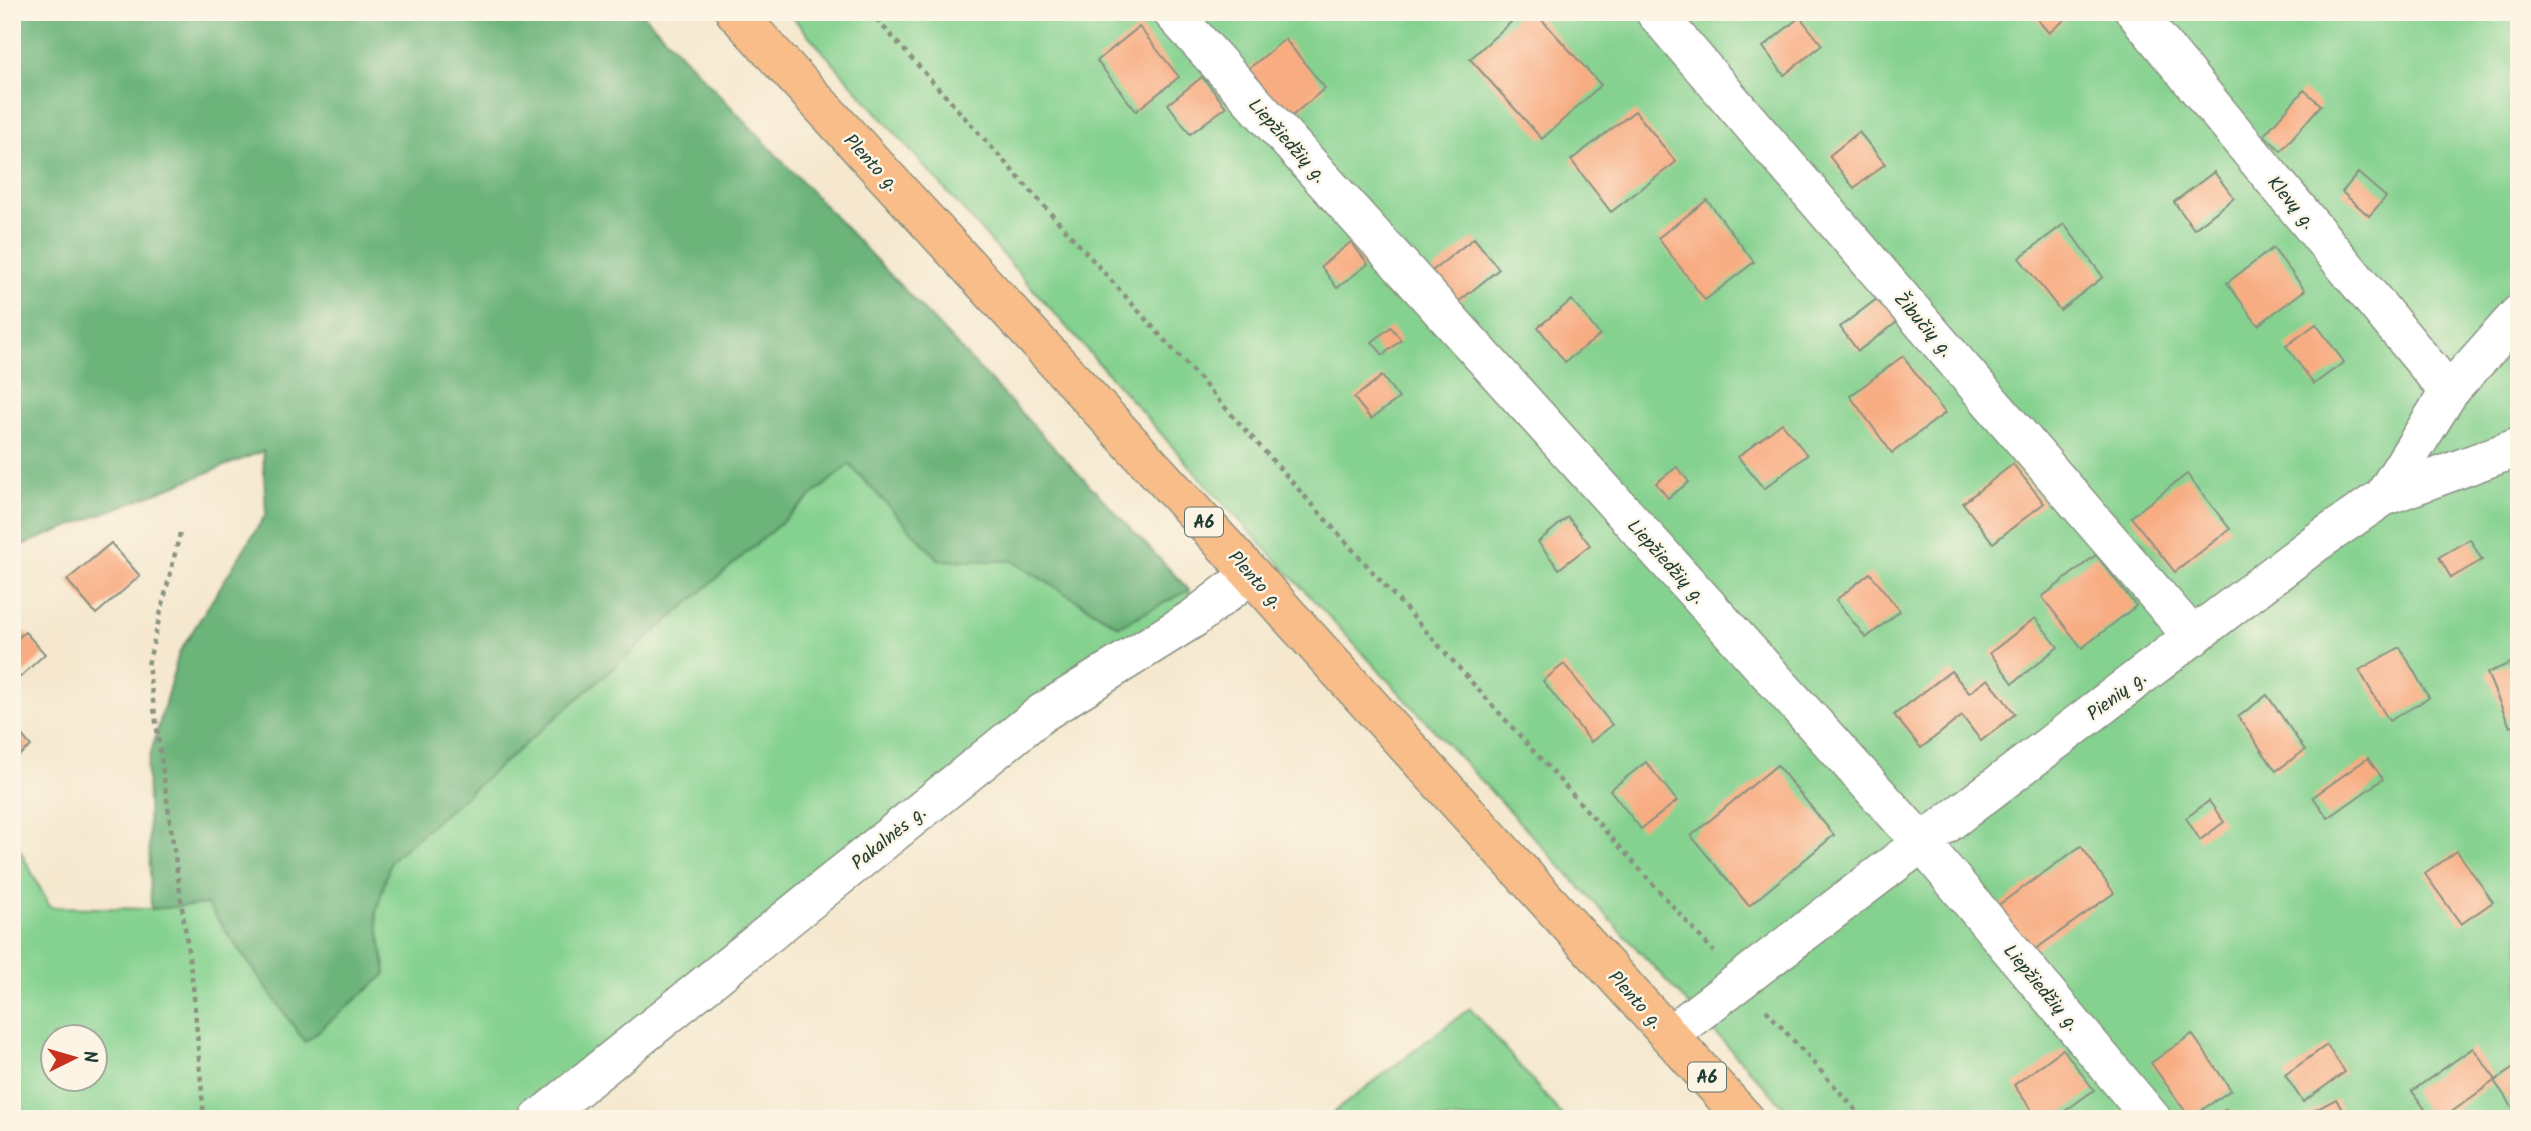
<svg xmlns="http://www.w3.org/2000/svg" width="2531" height="1131" font-family="Kalam,sans-serif">
<rect width="100%" height="100%" fill="#fcf5e5"/>
<filter id="ink" filterUnits="userSpaceOnUse"><feTurbulence type="fractalNoise" baseFrequency=".0143" numOctaves="2"/><feDisplacementMap in="SourceGraphic" scale="14" xChannelSelector="R" yChannelSelector="G"/><feConvolveMatrix kernelMatrix="1 2 1 2 8 2 1 2 1" color-interpolation-filters="sRGB"/></filter>
<filter id="wash" filterUnits="userSpaceOnUse"><feTurbulence type="fractalNoise" baseFrequency=".00686" numOctaves="4" result="noise"/><feDisplacementMap in="SourceGraphic" scale="28" xChannelSelector="R" yChannelSelector="G"/><feGaussianBlur stdDeviation="1.57" result="paint"/><feColorMatrix in="noise" values="0 0 0 0 0 0 0 0 0 0 0 0 0 0 0 0 0 1.4 0 .05"/><feComposite in="paint" operator="in"/></filter>
<g filter="url(#wash)">
<rect width="100%" height="100%" fill="#f5e8cf"/>
<!-- green -->
<g fill="#85d290" stroke="#528862" stroke-width="2" fill-rule="evenodd">
<polygon points="788,12 2519,12 2519,1119 1795,1119 1202,480"/>
<path d="M850,463L939,560L1012,561L1119,626L1189,590L1194,618L550,1119H12V835L50,907L151,909L207,904L305,1042L386,974L376,913L390,860ZM52,1036H94V1078H52Z"/>
<polygon points="1470,1008 1565,1119 1325,1119"/>
</g>
<!-- forest -->
<polygon fill="#6cb47a" stroke="#467857" stroke-width="2" points="12,12 641,12 1189,590 1119,626 1012,561 939,560 849,464 391,860 376,913 386,974 305,1042 207,904 151,909 147,767 179,653 266,514 263,451 12,549"/>
<g id="blocks">
<!-- building -->
<g fill="#f8ac82">
<polygon points="1522,12 1535,12 1601,85 1542,139 1470,59"/>
<polygon points="2043,12 2074,12 2049,33 2036,18"/>
<polygon points="1800,17 1822,45 1784,75 1763,47"/>
<polygon points="1139,27 1179,77 1136,111 1097,61"/>
<polygon points="1285,39 1325,88 1286,121 1245,72"/>
<polygon points="1202,77 1226,107 1190,134 1168,104"/>
<polygon points="2304,90 2321,105 2281,151 2264,135"/>
<polygon points="1635,111 1676,162 1611,212 1571,160"/>
<polygon points="1859,132 1885,164 1854,188 1829,156"/>
<polygon points="2214,172 2234,198 2194,229 2174,202"/>
<polygon points="2358,173 2386,197 2369,216 2342,192"/>
<polygon points="1707,200 1754,262 1705,300 1658,238"/>
<polygon points="2064,224 2103,277 2060,310 2019,258"/>
<polygon points="1474,238 1499,269 1457,303 1432,271"/>
<polygon points="1351,242 1368,264 1337,288 1321,266"/>
<polygon points="2273,248 2305,290 2258,325 2227,283"/>
<polygon points="1882,295 1900,320 1858,351 1840,327"/>
<polygon points="1572,300 1600,335 1565,362 1538,327"/>
<polygon points="2316,324 2344,362 2314,384 2286,346"/>
<polygon points="1391,327 1401,340 1383,355 1372,342"/>
<polygon points="1903,356 1945,413 1892,453 1850,396"/>
<polygon points="1382,376 1399,398 1371,419 1354,398"/>
<polygon points="1782,423 1807,455 1764,489 1738,457"/>
<polygon points="2013,464 2044,503 1993,543 1963,503"/>
<polygon points="1677,467 1689,482 1668,498 1656,483"/>
<polygon points="2187,474 2230,529 2175,572 2131,517"/>
<polygon points="1568,517 1590,545 1559,569 1538,542"/>
<polygon points="2470,539 2482,560 2451,578 2439,557"/>
<polygon points="111,543 140,576 96,614 67,580"/>
<polygon points="2096,555 2136,606 2082,648 2042,597"/>
<polygon points="1870,573 1900,611 1866,638 1836,600"/>
<polygon points="2035,618 2058,647 2013,683 1990,653"/>
<polygon points="25,632 45,654 18,679 12,673 12,643"/>
<polygon points="2400,647 2429,698 2389,721 2359,670"/>
<polygon points="2515,661 2519,671 2519,724 2510,727 2487,673"/>
<polygon points="1564,664 1612,725 1591,742 1543,681"/>
<polygon points="1951,671 1969,693 1988,679 2015,714 1981,741 1962,716 1921,748 1894,715"/>
<polygon points="2267,695 2305,750 2276,771 2238,717"/>
<polygon points="20,733 31,746 12,761 12,738"/>
<polygon points="2368,758 2383,779 2328,818 2313,797"/>
<polygon points="1646,762 1677,801 1641,829 1610,790"/>
<polygon points="1777,765 1834,835 1749,906 1691,836"/>
<polygon points="2209,801 2224,822 2200,840 2186,818"/>
<polygon points="2081,846 2114,893 2030,953 1997,906"/>
<polygon points="2457,851 2493,902 2461,924 2425,874"/>
<polygon points="2192,1034 2231,1090 2190,1118 2151,1063"/>
<polygon points="2327,1045 2345,1072 2303,1102 2285,1075"/>
<polygon points="2473,1048 2496,1080 2519,1064 2519,1116 2494,1081 2442,1119 2432,1119 2412,1091"/>
<polygon points="2063,1049 2094,1090 2054,1119 2038,1119 2014,1085"/>
<polygon points="2336,1099 2347,1119 2299,1119"/>
<polygon points="2226,1109 2233,1119 2213,1119"/>
</g>
</g>
</g>
<g filter="url(#ink)">
<use href="#blocks" fill-opacity="0" stroke="#8a9282" stroke-width="2"/>
<g fill="none" stroke-linecap="round" stroke-linejoin="round">
<!-- street casing -->
<g stroke="#8a9282" stroke-width="41">
<g id="street">
<polyline points="1172,12 1922,843 2152,1119"/>
<polyline points="1655,12 2193,637"/>
<polyline points="2135,12 2449,392"/>
<polyline points="2383,497 2519,447"/>
<polyline points="1669,1035 2317,542 2383,497 2449,392 2519,314"/>
<polyline points="539,1119 1042,713 1194,618 1251,574"/>
</g>
</g>
<!-- highway casing -->
<g stroke="#8a9282" stroke-width="41">
<polyline id="highway" points="735,12 1251,574 1745,1119"/>
</g>
<!-- path -->
<g stroke="#8a9282" stroke-width="4.5" stroke-dasharray="5 5" stroke-linecap="butt">
<polyline points="870,12 1714,952"/>
<polyline points="180,533 148,665 193,985 204,1119"/>
<polyline points="1766,1010 1864,1119"/>
</g>
<!-- street -->
<use href="#street" stroke="#fff" stroke-width="38"/>
<!-- highway -->
<use href="#highway" stroke="#f8bd89" stroke-width="38"/>
</g>
</g>
<g text-anchor="middle" stroke-width="5" stroke-linejoin="round" paint-order="stroke">
<!-- shield labels -->
<g fill="#fcf5e5" stroke="#617469" stroke-width="2">
<rect x="1185" y="507.5" width="38" height="29" rx="5"/>
<rect x="1688" y="1062.5" width="38" height="29" rx="5"/>
</g>
<g font-size="18" font-weight="bold" fill="#1f3d34">
<text x="1204" y="528">A6</text>
<text x="1707" y="1083">A6</text>
</g>
<!-- street labels -->
<g font-size="19" fill="#1f3d34" stroke="#fcf5e5">
<text transform="translate(1288 140) rotate(48)" y="7">Liepžiedžių g.</text>
<text transform="translate(872 162) rotate(47)" y="7">Plento g.</text>
<text transform="translate(2292 202) rotate(50)" y="7">Klevų g.</text>
<text transform="translate(1924 324) rotate(49)" y="7">Žibučių g.</text>
<text transform="translate(1667 561) rotate(48)" y="7">Liepžiedžių g.</text>
<text transform="translate(1256 579) rotate(48)" y="7">Plento g.</text>
<text transform="translate(2116 695) rotate(-37)" y="7">Pienių g.</text>
<text transform="translate(888 837) rotate(-39)" y="7">Pakalnės g.</text>
<text transform="translate(2042 987) rotate(50)" y="7">Liepžiedžių g.</text>
<text transform="translate(1636 999) rotate(48)" y="7">Plento g.</text>
</g>
</g>
<!-- margin -->
<rect width="2531" height="1131" fill="none" stroke="#fcf5e5" stroke-width="42"/>
<!-- north arrow -->
<g transform="translate(74 1058) rotate(85)"><circle r="33" fill="#fcf5e5" stroke="#a4ab9e" stroke-width="2"/>
<path d="M0-5L12 26L0 18L-12 26Z" fill="#c8321e"/>
<text y="-10" font-size="19" font-weight="bold" text-anchor="middle" fill="#1f3d34">N</text>
</g>
</svg>
